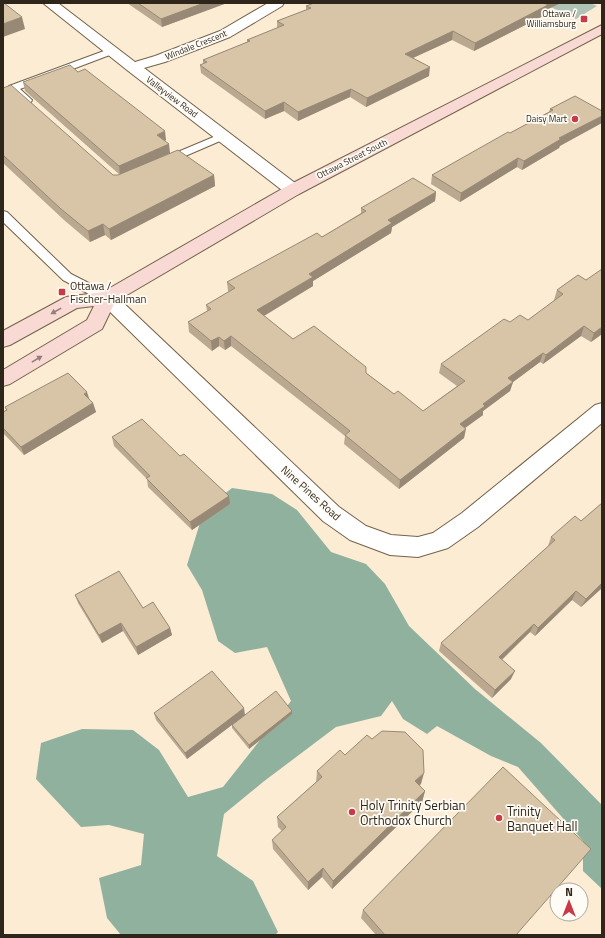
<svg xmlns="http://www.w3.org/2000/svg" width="605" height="938" font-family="'Titillium Web',sans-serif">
<rect width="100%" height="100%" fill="#fcecd4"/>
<!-- green -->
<polygon fill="#aec3b6" points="542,3 590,3 597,6 576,19"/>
<!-- forest -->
<polygon fill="#90b19d" points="232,488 272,494 297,510 331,552 366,564 385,584 409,626 475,689 541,743 602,805 602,889 583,871 583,841 518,767 491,756 437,726 427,734 403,719 392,701 381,716 336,727 263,782 224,814 217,856 253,881 278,932 275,935 121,935 107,918 99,878 141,865 144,834 109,825 81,827 36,779 41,743 82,729 133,730 159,750 188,797 223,787 291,701 267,647 235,653 218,641 202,590 187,565 204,510"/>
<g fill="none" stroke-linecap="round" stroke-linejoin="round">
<!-- service casing -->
<g stroke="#746249" stroke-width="2">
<g id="service">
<polygon points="112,48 117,51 115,53 20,89 32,100 31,102 23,102 8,88 9,86"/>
<polygon points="223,133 227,134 228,136 227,138 169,163 161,163 159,161 161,159"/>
<polygon points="3,211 7,212 71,274 112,295 113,298 112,301 107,302 102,301 63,280 3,222"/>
</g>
</g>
<!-- minor casing -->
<g stroke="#746249" stroke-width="2">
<g id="minor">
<polygon points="43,3 58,3 135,62 155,56 220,31 268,3 284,3 282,6 230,37 165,62 144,68 299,186 301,190 299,194 293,195 287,194 127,70"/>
<polygon points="107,292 114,294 339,507 366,526 391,535 418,537 433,533 462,513 595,405 602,403 602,423 478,527 448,548 418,557 390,555 350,540 323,521 100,302 98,298 100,294"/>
</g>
</g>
<!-- secondary casing -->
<g stroke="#746249" stroke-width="2">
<polygon id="secondary" points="602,25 602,34 299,194 115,302 102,329 10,384 3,386 3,370 87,320 94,306 77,308 10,345 3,347 3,331 66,297 103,292 287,186"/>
</g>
<!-- service -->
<use href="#service" fill="#fff" fill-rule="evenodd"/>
<!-- minor -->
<use href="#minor" fill="#fff" fill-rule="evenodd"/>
<!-- secondary -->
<use href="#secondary" fill="#f8d9d4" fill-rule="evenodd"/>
</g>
<!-- wall -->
<g fill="#baa990">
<polygon points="127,3 227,3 162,27"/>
<polygon points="314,3 561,3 548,9 547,14 474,51 452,40 413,58 429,76 366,107 350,97 298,121 284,111 265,119 201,73 200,65 203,64 203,60 247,42 247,40 277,28 277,21 306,10 306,6"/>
<polygon points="23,82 166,140 165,141 170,153 214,175 215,186 111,240 105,235 90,242 64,220 3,163 3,88 113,175 120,175 25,91"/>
<polygon points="575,96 559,148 522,170 517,167 460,202 431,184 432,175 549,112 550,109"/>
<polygon points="436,192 435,201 392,227 391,233 313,281 313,286 264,316 293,339 366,373 394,394 423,411 457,386 439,373 441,364 510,322 528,320 555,300 554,300 557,290 578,275 602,334 591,342 581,336 543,364 540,362 513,382 510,391 483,411 483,415 465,428 464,438 399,489 344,444 345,436 231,346 225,350 219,346 212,351 189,332 188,322 207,311 206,305 229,292 228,291 227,282 322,237 361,213 361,208"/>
<polygon points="89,399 93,403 96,412 24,455 3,433 3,412 6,410 5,407"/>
<polygon points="112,437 230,504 192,530 148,487 147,479 114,446"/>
<polygon points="602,503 602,588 581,607 572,600 535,636 530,632 502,660 511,679 492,698 439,651 441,643 548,546 551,537 581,521"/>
<polygon points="75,595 143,608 170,628 172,635 138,655 123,631 102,643 78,603"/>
<polygon points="292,711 292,714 249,749 232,728 232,725"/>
<polygon points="154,713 245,715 187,759 156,720"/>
<polygon points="345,755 421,784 419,785 425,791 422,802 332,889 322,877 308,890 273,849 272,840 282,831 278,827 277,817 316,782 317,771"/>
<polygon points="363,910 516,935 376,935 361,918"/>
</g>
<!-- shaded-wall -->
<g fill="#978975">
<polygon points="204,3 227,3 162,27 161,19"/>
<polygon points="544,3 561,3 548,9 547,14 474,51 475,43"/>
<polygon points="22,17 25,29 3,37 3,24"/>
<polygon points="453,31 452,40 404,62 405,54"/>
<polygon points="430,67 429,76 366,107 367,98"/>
<polygon points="351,89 350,97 298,121 298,112"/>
<polygon points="284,102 284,111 265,119 265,111"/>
<polygon points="602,116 602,123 560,146 559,148 522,170 524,161 559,138"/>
<polygon points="165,131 166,140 158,144 157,135"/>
<polygon points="169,144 170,153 120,175 119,166"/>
<polygon points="518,158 517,167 460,202 461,193"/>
<polygon points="214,175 215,186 111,240 109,229"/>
<polygon points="436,192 435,201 392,227 391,233 313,281 313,286 257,320 257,310 388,220"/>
<polygon points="103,224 105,235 90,242 88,231"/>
<polygon points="584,326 581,336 543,364 546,355"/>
<polygon points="602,327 602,334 591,342 594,333"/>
<polygon points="231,336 231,346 225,350 224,341"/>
<polygon points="219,337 219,346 212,351 211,341"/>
<polygon points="543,353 540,362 513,382 510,391 483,411 483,415 458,433 460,424 483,404 508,378"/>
<polygon points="87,392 90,401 84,394"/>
<polygon points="93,403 96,412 24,455 21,447"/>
<polygon points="466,429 464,438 399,489 400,480"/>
<polygon points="229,496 230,504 192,530 190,522"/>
<polygon points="602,583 602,588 581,607 586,599"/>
<polygon points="576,591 572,600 535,636 538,628"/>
<polygon points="121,623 123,631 102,643 99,635"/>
<polygon points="534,624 530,632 496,665 499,657"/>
<polygon points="170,628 172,635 138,655 136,647"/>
<polygon points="515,671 511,679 492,698 495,690"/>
<polygon points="244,708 245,715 187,759 185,753"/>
<polygon points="292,711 292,714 249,749 249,745"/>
<polygon points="424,773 421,784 412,792 415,781"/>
<polygon points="425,791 422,802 332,889 333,881"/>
<polygon points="323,868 322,877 308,890 308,882"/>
</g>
<!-- building -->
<g fill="#d8c4a7" stroke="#978975">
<polygon points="3,3 4,3 22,17 3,24"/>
<polygon points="138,3 204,3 161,19"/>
<polygon points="314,3 544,3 548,5 475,43 453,31 405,54 430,67 367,98 351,89 298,112 284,102 265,111 200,65 207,62 203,60 250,41 247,40 284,25 277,21 311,8 306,6"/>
<polygon points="70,65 78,72 85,69 165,131 157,135 169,144 119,166 23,82"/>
<polygon points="11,85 113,175 118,175 178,150 214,175 109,229 103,224 88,231 61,209 3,155 3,88"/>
<polygon points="575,96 602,111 602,116 559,138 561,139 524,161 518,158 461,193 432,175 508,132 510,133 553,110 550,109"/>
<polygon points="413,178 436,192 388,220 392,223 309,274 313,277 257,310 293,339 314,326 366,367 366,373 394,394 398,391 423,411 465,381 441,364 504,319 510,322 520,315 528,320 563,294 557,290 578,275 586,280 602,269 602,327 594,333 584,326 546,355 543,353 508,378 513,382 483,404 485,406 460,424 466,429 400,480 345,435 350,431 231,336 224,341 219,337 211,341 188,322 211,309 206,305 235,288 227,282 317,233 322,237 366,211 361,208"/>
<polygon points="68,373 87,392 84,394 93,403 21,447 3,428 3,412 7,410 5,407"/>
<polygon points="142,419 180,456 184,454 229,496 190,522 146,478 150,476 112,437"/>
<polygon points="602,503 602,583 586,599 576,591 538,628 534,624 499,657 515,671 495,690 441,643 555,540 551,537 575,516 581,521"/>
<polygon points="119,571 143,608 153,602 170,628 136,647 121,623 99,635 75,595"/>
<polygon points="212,671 244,708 185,753 154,713"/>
<polygon points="276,691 292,711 249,745 232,725"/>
<polygon points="382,731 405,732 423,750 424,773 415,781 425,791 333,881 323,868 308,882 272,840 286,827 277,817 322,777 317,771 340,750 345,755 367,735 372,739"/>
<polygon points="503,767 591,849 516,935 385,935 363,910"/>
</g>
<!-- one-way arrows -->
<defs><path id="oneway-solid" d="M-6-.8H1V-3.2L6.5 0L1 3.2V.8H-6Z"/></defs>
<g fill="#938078">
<use href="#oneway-solid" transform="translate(56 311) rotate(151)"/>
<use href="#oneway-solid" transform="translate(37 359) rotate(-31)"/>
</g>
<!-- markers -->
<g fill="#c93946" stroke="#fffbf5" stroke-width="1.5">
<rect x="580" y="15" width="8" height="8" rx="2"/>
<circle cx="575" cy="119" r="4"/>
<rect x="58" y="288" width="8" height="8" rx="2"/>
<circle cx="352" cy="812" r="4"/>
<circle cx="499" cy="818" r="4"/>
</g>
<g text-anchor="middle" stroke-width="3.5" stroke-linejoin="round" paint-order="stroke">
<!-- far-poi labels -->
<g font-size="9" fill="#2e261b" stroke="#fffbf5" text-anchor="end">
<text x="576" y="17">Ottawa /<tspan x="576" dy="10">Williamsburg</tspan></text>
<text x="567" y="122">Daisy Mart</text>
</g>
<!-- far-street labels -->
<g font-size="9" fill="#2e261b" stroke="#fffbf5">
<text transform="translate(196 45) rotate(-22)" y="3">Windale Crescent</text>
<text transform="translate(172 97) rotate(37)" y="3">Valleyview Road</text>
<text transform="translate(352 159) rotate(-27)" y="3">Ottawa Street South</text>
</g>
<!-- poi labels -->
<g font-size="11" fill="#2e261b" stroke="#fffbf5" text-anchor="start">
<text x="70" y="290">Ottawa /<tspan x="70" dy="13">Fischer-Hallman</tspan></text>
</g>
<!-- street labels -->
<g font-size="11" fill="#2e261b" stroke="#fffbf5">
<text transform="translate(311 493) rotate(42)" y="4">Nine Pines Road</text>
</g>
<!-- near-poi labels -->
<g font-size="13" fill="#2e261b" stroke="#fffbf5" text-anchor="start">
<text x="360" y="810">Holy Trinity Serbian<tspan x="360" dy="15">Orthodox Church</tspan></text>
<text x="507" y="816">Trinity<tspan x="507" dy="15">Banquet Hall</tspan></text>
</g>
</g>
<!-- border -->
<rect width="605" height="938" fill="none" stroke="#2e261b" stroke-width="8"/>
<!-- north arrow -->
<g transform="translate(569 902)"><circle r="19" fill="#fffbf5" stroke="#aba69e"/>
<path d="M0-3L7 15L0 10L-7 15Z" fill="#c93946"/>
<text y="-6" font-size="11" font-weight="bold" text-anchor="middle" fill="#2e261b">N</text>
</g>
</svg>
